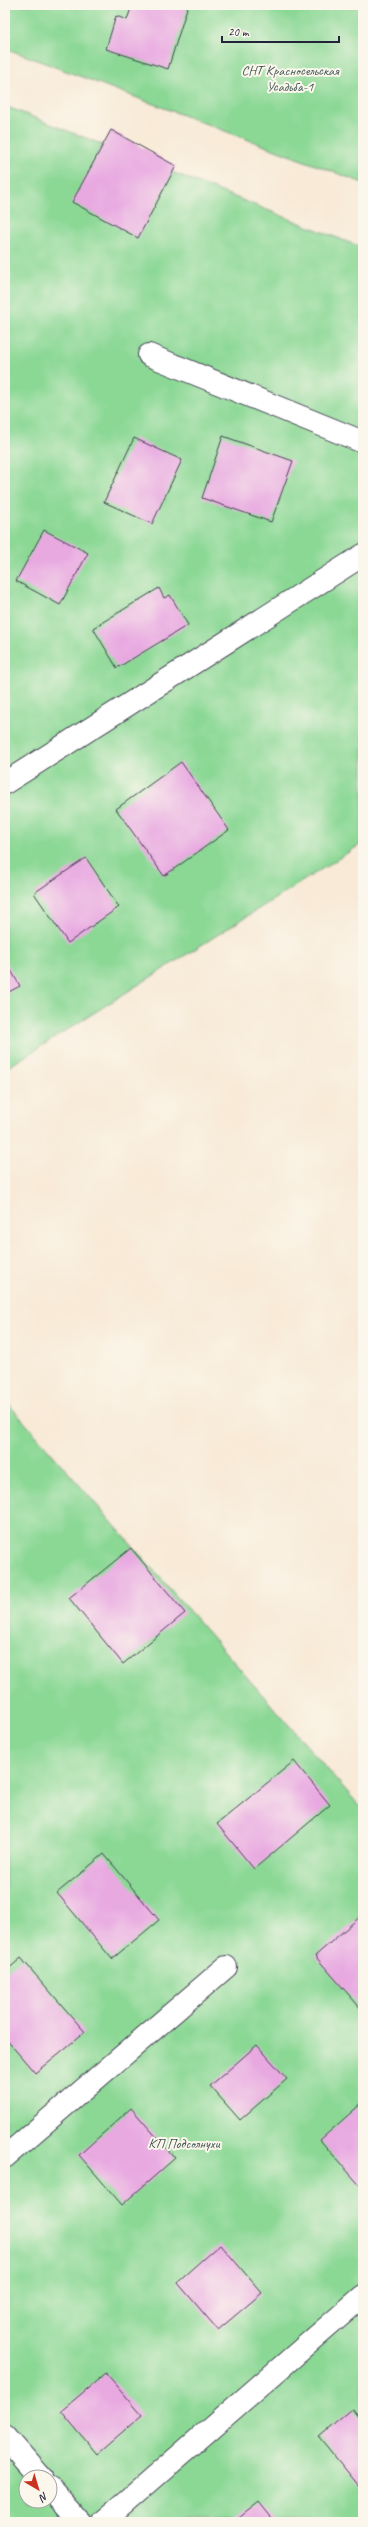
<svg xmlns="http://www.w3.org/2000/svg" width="368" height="2527" font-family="Caveat,sans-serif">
<rect width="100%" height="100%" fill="#fbf7ec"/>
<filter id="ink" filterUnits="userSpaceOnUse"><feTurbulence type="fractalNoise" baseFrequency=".025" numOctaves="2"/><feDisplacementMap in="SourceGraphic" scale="8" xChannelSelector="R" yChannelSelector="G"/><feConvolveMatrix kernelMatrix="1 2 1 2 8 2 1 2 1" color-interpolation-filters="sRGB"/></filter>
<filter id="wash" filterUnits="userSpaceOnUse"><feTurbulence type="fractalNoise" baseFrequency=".012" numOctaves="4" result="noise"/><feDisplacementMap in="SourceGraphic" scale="16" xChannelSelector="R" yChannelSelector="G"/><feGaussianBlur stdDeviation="0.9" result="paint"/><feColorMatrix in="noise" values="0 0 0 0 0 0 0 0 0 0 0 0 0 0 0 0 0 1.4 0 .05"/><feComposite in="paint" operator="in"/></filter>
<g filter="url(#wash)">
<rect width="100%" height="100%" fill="#f8ead7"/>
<!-- green -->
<g fill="#8bd895" stroke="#567d68" fill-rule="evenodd">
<polygon points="5,5 363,5 363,183 5,48"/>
<polygon points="5,106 363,248 363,843 5,1069"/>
<path d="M5,1400L363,1810V2522H5ZM26,2477H50V2501H26Z"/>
</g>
<g id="blocks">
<!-- building -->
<g fill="#e8a9e1">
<polygon points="132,5 188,5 168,69 106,49 116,16 127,20"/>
<polygon points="111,130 176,166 138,238 72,202"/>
<polygon points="223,436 293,461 271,522 202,498"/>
<polygon points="134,438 182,460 152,524 104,502"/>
<polygon points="44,530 88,553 60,605 16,581"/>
<polygon points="159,588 164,598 170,595 188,625 117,668 93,628"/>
<polygon points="181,762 229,830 164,876 116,809"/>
<polygon points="86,858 119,907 68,943 34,893"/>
<polygon points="5,960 20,986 5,994"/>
<polygon points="131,1548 185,1613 123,1664 69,1598"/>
<polygon points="294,1761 330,1805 254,1869 217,1824"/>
<polygon points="104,1854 159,1920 112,1959 57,1893"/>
<polygon points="362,1915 363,1916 363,2011 315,1956"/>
<polygon points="21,1958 85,2032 35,2073 5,2038 5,1972"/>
<polygon points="257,2045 287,2079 240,2120 210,2086"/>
<polygon points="363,2102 363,2189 320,2140"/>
<polygon points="131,2108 175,2158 122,2205 79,2155"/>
<polygon points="220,2244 262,2293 218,2330 177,2282"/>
<polygon points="106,2373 142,2415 97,2454 61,2411"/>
<polygon points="352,2409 363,2423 363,2483 359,2486 319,2437"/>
<polygon points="259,2502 275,2522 234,2522"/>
</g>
</g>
</g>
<g filter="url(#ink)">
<use href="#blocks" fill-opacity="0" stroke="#424052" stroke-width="1"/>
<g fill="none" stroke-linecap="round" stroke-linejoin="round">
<!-- lane casing -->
<g stroke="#424052" stroke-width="24">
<g id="lane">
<polyline points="149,355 363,442"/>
<polyline points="5,783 363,555"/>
<polyline points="5,2436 41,2477"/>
<polyline points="50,2488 80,2522"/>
<polyline points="103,2522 363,2296"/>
</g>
</g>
<!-- street casing -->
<g stroke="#424052" stroke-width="24">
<polyline id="street" points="5,2157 226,1967"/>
</g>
<!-- lane -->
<use href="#lane" stroke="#fff" stroke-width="22"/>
<!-- street -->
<use href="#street" stroke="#fff" stroke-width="22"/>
</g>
</g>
<g text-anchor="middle" stroke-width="4" stroke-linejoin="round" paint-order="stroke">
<!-- park labels -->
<g font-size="14" fill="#425956" stroke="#fbf7ec">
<text x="290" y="75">СНТ Красносельская<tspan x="290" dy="16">Усадьба-1</tspan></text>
<text x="184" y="2148">КП Подсолнухи</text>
</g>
</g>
<!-- margin -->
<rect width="368" height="2527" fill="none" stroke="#fbf7ec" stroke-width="20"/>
<!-- north arrow -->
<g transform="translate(38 2489) rotate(142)"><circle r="19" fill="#fbf7ec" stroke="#a4a2a5"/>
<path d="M0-3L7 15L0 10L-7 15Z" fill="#c8321e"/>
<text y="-6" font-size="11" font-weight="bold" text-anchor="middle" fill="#22223b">N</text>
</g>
<!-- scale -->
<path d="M222 36v6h117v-6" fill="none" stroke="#22223b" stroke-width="2"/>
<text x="228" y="36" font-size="12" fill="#22223b" stroke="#fbf7ec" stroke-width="3" paint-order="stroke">20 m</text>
</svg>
